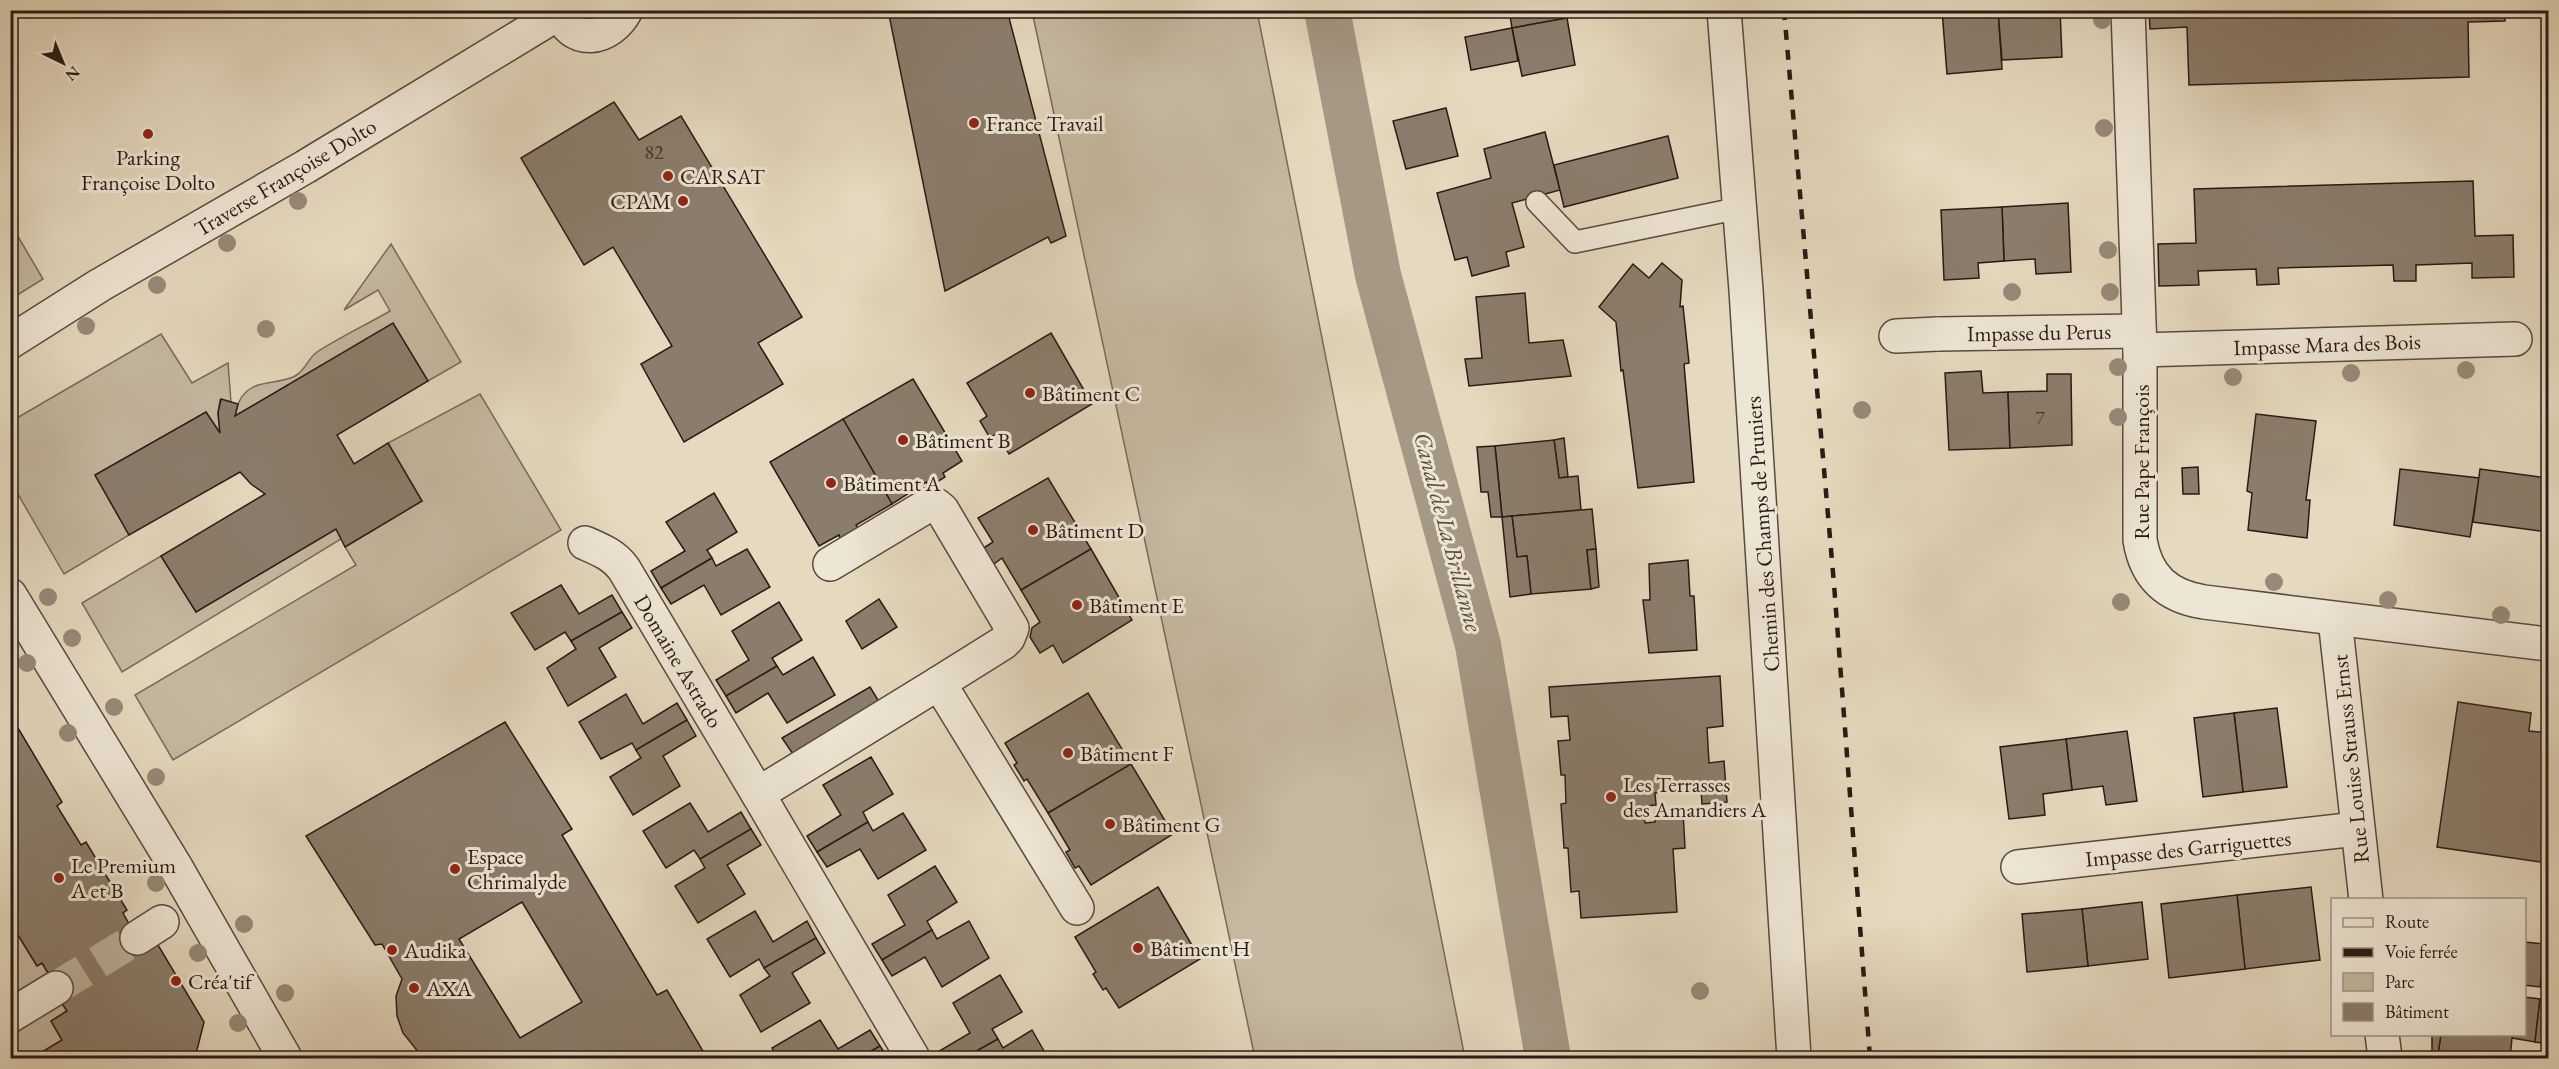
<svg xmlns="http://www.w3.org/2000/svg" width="2559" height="1069" font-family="'EB Garamond',serif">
<rect width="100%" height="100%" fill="#e5d9bf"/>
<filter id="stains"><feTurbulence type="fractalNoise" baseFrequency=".00333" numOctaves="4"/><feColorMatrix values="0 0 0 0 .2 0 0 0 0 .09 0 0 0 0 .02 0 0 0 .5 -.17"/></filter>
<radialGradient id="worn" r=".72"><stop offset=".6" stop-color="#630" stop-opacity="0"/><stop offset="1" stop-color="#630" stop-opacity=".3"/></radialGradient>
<!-- green -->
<g fill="#c5b9a2" stroke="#776a5b" stroke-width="1.5">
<polygon points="1032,11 1257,11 1465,1058 1255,1058"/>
<polygon points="10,223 43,279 11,299 10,299"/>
<path d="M391,244L461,362L428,381L393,324L235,416C237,406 239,398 247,391C260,380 280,384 295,376C306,370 308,358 317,352C340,337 366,325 390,311L378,290L344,310Z"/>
<polygon points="161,334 192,383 228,363 231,402 220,400 218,413 220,433 206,412 95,475 129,535 64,574 11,482 10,422"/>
<polygon points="480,394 561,530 173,760 135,695 356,565 345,547 422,501 388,443"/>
<polygon points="336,529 341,539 122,672 82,603 161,556 196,612"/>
<polygon points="10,922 37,966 42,963 64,999 61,1002 67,1011 51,1021 62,1040 32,1058 11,1058"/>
</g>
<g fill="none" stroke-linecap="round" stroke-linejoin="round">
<!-- canal -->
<polyline stroke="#a59885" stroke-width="46" points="1327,10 1378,275 1478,645 1548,1058"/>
</g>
<!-- building -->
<g fill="#8b7d6d" stroke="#291a14" stroke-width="1.5" fill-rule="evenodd">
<polygon points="888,10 1007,10 1066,236 1051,243 1048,237 945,291"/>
<polygon points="1509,10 1566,10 1567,18 1512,28"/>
<polygon points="1942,10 1998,10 2002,69 1947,74"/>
<polygon points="1998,10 2060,10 2062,57 2002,60"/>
<polygon points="2149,10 2505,10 2505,21 2468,22 2469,77 2189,85 2187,27 2150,29"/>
<polygon points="1567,18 1575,65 1522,76 1512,28"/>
<polygon points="1512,28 1518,61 1471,70 1465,37"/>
<polygon points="614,102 639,140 681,116 802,317 758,343 783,384 684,442 641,364 672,346 613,247 584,265 521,158"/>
<polygon points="1446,108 1458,156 1406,169 1393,121"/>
<polygon points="1545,132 1560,190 1512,203 1524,247 1506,252 1509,266 1472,276 1467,257 1455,260 1437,193 1491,178 1484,149"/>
<polygon points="1668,136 1678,178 1564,207 1554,165"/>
<polygon points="2473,181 2475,236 2513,235 2514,277 2472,278 2472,263 2416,265 2416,281 2394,281 2393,265 2278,268 2279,284 2257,285 2256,269 2198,271 2199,285 2159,286 2158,244 2196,243 2194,189"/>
<polygon points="2068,203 2071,272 2036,274 2035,259 2004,261 2002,207"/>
<polygon points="2002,207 2004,261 1978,263 1979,278 1944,280 1941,210"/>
<polygon points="1662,263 1682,280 1680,307 1683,306 1689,363 1684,364 1694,482 1638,488 1623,370 1621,371 1616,322 1599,307 1633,264 1649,278"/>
<polygon points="1525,293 1529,343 1563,340 1571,376 1469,386 1465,359 1482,358 1476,297"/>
<polygon points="393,323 428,381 337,435 354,464 388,443 422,501 345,547 336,529 196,612 161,556 265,494 251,484 240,472 129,535 95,475 206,412 220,433 218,413 221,399 238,404 235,416"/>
<polygon points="1051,333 1092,404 1009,454 997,433 990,438 980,421 987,416 967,383"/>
<polygon points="1981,371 1983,393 2008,392 2010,448 1949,450 1945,373"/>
<polygon points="2047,374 2071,374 2072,445 2010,448 2008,392 2047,391"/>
<polygon points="913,379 962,461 943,473 945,477 929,487 926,482 892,504 843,419"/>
<polygon points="2256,414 2316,421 2306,500 2310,500 2307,538 2248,530 2252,493 2247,491"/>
<polygon points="843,419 892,504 856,525 858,528 840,539 839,535 819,546 770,462"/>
<polygon points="1564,438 1568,477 1559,478 1554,440"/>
<polygon points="1554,440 1559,478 1578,476 1581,510 1502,517 1495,446"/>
<polygon points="1495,446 1502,517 1491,517 1488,492 1481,492 1477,447"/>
<polygon points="2198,467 2199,494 2183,494 2182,468"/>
<polygon points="2400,469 2479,478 2470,537 2394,525"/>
<polygon points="2480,469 2548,478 2548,532 2473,522"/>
<polygon points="1048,478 1091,549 1021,590 1002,558 994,564 989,563 979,551 993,542 978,518"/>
<polygon points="714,493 737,532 707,550 712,558 661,588 651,571 685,551 666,522"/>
<polygon points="1592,509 1596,549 1587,550 1591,589 1531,594 1527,556 1517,557 1512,516"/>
<polygon points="1512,516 1517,557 1527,556 1531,594 1510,597 1502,517"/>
<polygon points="747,549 770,587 721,615 704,585 671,604 661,588 712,558 716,566"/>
<polygon points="1091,549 1132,620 1063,663 1053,645 1040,653 1030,637 1032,628 1040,622 1021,590"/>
<polygon points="1596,549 1599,587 1591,589 1587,550"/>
<polygon points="1688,560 1690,596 1694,596 1697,650 1649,653 1643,600 1650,600 1649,564"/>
<polygon points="561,585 579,614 612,595 622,612 571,641 565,632 535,650 511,613"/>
<polygon points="879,599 897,627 862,649 846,621"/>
<polygon points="779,602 802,640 772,658 777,666 726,696 716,680 749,660 732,631"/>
<polygon points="622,612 632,628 599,648 616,677 568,706 547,668 576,649 571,641"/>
<polygon points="813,657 835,695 787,723 768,693 736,713 726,696 777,666 783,675"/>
<polygon points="1720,676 1723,726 1707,728 1709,763 1724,761 1727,802 1702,804 1701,790 1655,793 1656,805 1644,806 1645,823 1655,822 1655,813 1683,811 1685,848 1673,849 1677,912 1581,918 1579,891 1571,892 1568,848 1564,848 1561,804 1566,803 1565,775 1561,775 1558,741 1570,740 1568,716 1551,717 1549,687"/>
<polygon points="870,687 881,705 795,757 782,738"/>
<polygon points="1088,693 1131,764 1048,813 1027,779 1024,781 1014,765 1017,763 1005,743"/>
<polygon points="626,694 643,724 677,703 687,720 636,750 632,743 601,759 579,722"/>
<polygon points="2458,702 2531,713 2529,731 2548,733 2547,863 2437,847"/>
<polygon points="2277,708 2287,787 2243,792 2234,713"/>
<polygon points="2234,713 2243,792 2203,797 2194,718"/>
<polygon points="687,720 696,736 663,756 680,786 633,815 610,777 641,758 636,750"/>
<polygon points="10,722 13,725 15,723 62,802 57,806 81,845 86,842 127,910 123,913 142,947 155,940 204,1022 195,1058 32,1058 62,1040 51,1021 67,1011 61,1002 64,999 42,963 37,966 10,922"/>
<path d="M505,722L572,829L562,835L657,995L667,990L707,1058H423L403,1033L397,1016L396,996L402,979L382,944L375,945L306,836ZM522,902L582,1002L520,1038L459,939Z"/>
<polygon points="2127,731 2137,801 2106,805 2103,786 2072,790 2066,739"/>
<polygon points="2066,739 2072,790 2043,794 2045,815 2009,819 2000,747"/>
<polygon points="871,757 893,794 863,812 868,822 817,852 807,836 841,815 823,785"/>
<polygon points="1131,764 1173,834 1091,885 1079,866 1075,868 1066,852 1070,850 1048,813"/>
<polygon points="690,803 708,832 741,812 751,829 700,859 694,850 666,868 643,831"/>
<polygon points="903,813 926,850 878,879 860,849 827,867 817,852 868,822 873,831"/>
<polygon points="751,829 761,845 727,865 745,894 698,923 675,886 705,868 700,859"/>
<polygon points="935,866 957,902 927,921 932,930 882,960 872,944 905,925 888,895"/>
<polygon points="1158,887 1200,959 1119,1008 1106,988 1103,990 1093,974 1096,972 1075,937"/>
<polygon points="2311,887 2320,960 2245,969 2237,895"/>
<polygon points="2237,895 2245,969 2169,978 2161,904"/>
<polygon points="2142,902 2148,959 2088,966 2082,909"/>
<polygon points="2082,909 2088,966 2027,972 2022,914"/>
<polygon points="755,911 773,942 807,921 816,938 764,968 759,959 730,977 707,939"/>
<polygon points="969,921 989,958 942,987 925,957 892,976 882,960 932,930 937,939"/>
<polygon points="816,938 825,953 792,973 810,1003 761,1032 740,995 770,976 764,968"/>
<polygon points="2524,942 2545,944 2540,987 2524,985"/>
<polygon points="1000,975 1022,1012 992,1029 998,1039 964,1058 939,1058 936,1053 970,1033 953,1003"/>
<polygon points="2524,997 2540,999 2535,1042 2512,1038 2510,1058 2479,1058 2438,1054 2441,1034 2524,1034"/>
<polygon points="2540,999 2548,1000 2542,1043 2535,1042"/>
<polygon points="2548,1000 2548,1043 2542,1043"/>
<polygon points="820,1020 838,1049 870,1030 880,1046 859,1058 778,1058 772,1048"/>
<polygon points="1032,1030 1048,1058 964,1058 998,1039 1003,1048"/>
<polygon points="2432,1034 2441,1034 2438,1054 2432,1054"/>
<polygon points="880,1046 888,1058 859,1058"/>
</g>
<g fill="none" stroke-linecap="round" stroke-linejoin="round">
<!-- pedestrian-tunnel -->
<polyline stroke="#bfb39d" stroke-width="33" stroke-dasharray="33 16" stroke-linecap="butt" points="56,988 137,938"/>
<!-- service casing -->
<g stroke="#584a3f" stroke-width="24">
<polyline id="service" points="1537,202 1575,242 1740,208"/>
</g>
<!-- pedestrian casing -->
<g stroke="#584a3f" stroke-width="36">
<g id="pedestrian">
<polyline points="1896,336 1938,334"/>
<polyline points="137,938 162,922"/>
<polyline points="10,1016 56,988"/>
</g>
</g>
<!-- minor casing -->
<g stroke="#584a3f" stroke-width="36">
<g id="minor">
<path d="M559,10C571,47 610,41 626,10"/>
<path d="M2128,10L2140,350V540C2146,577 2167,596 2204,602L2548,644"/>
<polyline points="1938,334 2139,331"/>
<polyline points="10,342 100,285 305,167 559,13"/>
<polyline points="2140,350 2515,339"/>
<path d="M585,543C601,550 614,555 624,569L758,794"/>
<polyline points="830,564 930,504 936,505 942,510 1012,628 1008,638 1003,643 939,683"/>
<polyline points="10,595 174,864 285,1058"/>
<polyline points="2335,619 2366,900"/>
<polyline points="2018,867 2357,829"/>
<polyline points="2382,1034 2385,1058"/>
<polyline points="913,1058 758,794 939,683 1077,908"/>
</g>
</g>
<!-- tertiary casing -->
<g stroke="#584a3f" stroke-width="36">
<polyline id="tertiary" points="1724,10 1746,290 1794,1058"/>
</g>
<!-- service -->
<use href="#service" stroke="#eee6d5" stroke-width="21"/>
<!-- pedestrian -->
<use href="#pedestrian" stroke="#eee6d5" stroke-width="33"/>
<!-- minor -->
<use href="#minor" stroke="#eee6d5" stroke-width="33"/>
<!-- tertiary -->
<use href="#tertiary" stroke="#eee6d5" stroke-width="33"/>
<!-- rail -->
<polyline stroke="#291a14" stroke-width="4.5" stroke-dasharray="10 10" stroke-linecap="butt" points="1784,10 1834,584 1870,1058"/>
</g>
<!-- trees -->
<g fill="#978a79">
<circle cx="2102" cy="20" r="9"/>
<circle cx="2104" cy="128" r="9"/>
<circle cx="298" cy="201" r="9"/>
<circle cx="227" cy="243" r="9"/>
<circle cx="2108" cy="250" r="9"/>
<circle cx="157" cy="285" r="9"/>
<circle cx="2012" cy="292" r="9"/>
<circle cx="2110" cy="292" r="9"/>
<circle cx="86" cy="326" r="9"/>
<circle cx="266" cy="329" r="9"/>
<circle cx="2118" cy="367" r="9"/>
<circle cx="2466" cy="370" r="9"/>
<circle cx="2351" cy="373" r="9"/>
<circle cx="2233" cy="377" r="9"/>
<circle cx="1862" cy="410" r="9"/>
<circle cx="2118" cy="417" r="9"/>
<circle cx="2274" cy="582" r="9"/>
<circle cx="48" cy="597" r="9"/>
<circle cx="2388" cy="600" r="9"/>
<circle cx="2121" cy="602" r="9"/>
<circle cx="2501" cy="615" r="9"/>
<circle cx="72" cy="638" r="9"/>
<circle cx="27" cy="663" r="9"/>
<circle cx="114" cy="707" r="9"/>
<circle cx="68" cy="733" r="9"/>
<circle cx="156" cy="777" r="9"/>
<circle cx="156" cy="883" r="9"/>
<circle cx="244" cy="924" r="9"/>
<circle cx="198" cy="953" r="9"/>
<circle cx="1700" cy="991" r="9"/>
<circle cx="285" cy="993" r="9"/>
<circle cx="238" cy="1023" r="9"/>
</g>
<!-- markers -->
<g fill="#8f2418" stroke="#eee6d5" stroke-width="2">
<circle cx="974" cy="123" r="6"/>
<circle cx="148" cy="134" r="6"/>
<circle cx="668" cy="176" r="6"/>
<circle cx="683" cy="201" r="6"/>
<circle cx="1030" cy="393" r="6"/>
<circle cx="903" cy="440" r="6"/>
<circle cx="831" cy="483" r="6"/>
<circle cx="1033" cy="530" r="6"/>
<circle cx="1077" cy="605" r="6"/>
<circle cx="1068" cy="753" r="6"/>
<circle cx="1611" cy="797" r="6"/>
<circle cx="1110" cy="824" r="6"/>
<circle cx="455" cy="869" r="6"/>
<circle cx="59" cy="878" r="6"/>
<circle cx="1138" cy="948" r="6"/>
<circle cx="392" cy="950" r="6"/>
<circle cx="176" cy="981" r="6"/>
<circle cx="414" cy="988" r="6"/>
</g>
<g text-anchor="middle" stroke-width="6" stroke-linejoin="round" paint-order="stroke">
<!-- number labels -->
<g font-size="20" fill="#42332a">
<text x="654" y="159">82</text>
<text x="2040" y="425">7</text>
</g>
<!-- poi labels -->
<g font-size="22" fill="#291a14" stroke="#eee6d5" text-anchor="start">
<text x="986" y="131">France Travail</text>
<text x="148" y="165" text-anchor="middle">Parking<tspan x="148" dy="25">Françoise Dolto</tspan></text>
<text x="680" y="184">CARSAT</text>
<text x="671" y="209" text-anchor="end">CPAM</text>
<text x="1042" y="401">Bâtiment C</text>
<text x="915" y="448">Bâtiment B</text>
<text x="843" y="491">Bâtiment A</text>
<text x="1045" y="538">Bâtiment D</text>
<text x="1089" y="613">Bâtiment E</text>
<text x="1080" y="761">Bâtiment F</text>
<text x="1623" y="792">Les Terrasses<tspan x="1623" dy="25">des Amandiers A</tspan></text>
<text x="1122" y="832">Bâtiment G</text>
<text x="467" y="864">Espace<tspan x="467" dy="25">Chrimalyde</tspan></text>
<text x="71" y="873">Le Premium<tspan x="71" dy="25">A et B</tspan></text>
<text x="1150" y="956">Bâtiment H</text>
<text x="404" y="958">Audika</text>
<text x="188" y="989">Créa'tif</text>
<text x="426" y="996">AXA</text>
</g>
<!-- street labels -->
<g font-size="22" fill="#291a14" stroke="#eee6d5">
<text transform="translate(285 177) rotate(-31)" y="8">Traverse Françoise Dolto</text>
<text transform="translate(2039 332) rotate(-1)" y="8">Impasse du Perus</text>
<text transform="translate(2327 344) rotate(-2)" y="8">Impasse Mara des Bois</text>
<text transform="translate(2141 462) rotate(-90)" y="8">Rue Pape François</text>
<text transform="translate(1762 534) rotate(-94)" y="8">Chemin des Champs de Pruniers</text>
<text transform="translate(679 661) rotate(59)" y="8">Domaine Astrado</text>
<text transform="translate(2350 759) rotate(-96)" y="8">Rue Louise Strauss Ernst</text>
<text transform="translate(2188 848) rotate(-6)" y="8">Impasse des Garriguettes</text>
</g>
<!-- water labels -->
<g font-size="24" font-style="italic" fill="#5b4c41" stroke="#eee6d5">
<text transform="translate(1448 532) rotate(75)" y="8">Canal de La Brillanne</text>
</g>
</g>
<!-- margin -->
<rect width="2559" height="1069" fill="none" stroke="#e5d9bf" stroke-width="36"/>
<rect x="12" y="12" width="2535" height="1045" fill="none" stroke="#291a14" stroke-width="3"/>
<rect x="18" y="18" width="2523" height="1033" fill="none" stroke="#291a14" stroke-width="1.5"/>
<!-- legend -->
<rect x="2331" y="898" width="195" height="138" fill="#eee6d5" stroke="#9f9488" stroke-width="1.5"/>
<rect x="2343" y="918" width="30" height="9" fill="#eee6d5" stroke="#9f9488" stroke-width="1.5"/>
<text x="2385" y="928" font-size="18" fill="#291a14">Route</text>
<rect x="2343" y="948" width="30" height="9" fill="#291a14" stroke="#9f9488" stroke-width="1.5"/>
<text x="2385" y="958" font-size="18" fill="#291a14">Voie ferrée</text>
<rect x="2343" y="973" width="30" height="18" fill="#c5b9a2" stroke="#9f9488" stroke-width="1.5"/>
<text x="2385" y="988" font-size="18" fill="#291a14">Parc</text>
<rect x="2343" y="1003" width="30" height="18" fill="#8b7d6d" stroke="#9f9488" stroke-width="1.5"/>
<text x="2385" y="1018" font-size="18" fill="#291a14">Bâtiment</text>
<!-- north arrow -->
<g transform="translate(63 63) rotate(137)" stroke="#eee6d5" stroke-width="4.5" paint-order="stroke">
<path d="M0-4.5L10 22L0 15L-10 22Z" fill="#291a14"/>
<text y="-9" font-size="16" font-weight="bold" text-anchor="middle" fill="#291a14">N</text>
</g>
<rect width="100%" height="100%" filter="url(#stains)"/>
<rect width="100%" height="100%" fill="url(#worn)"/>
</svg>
